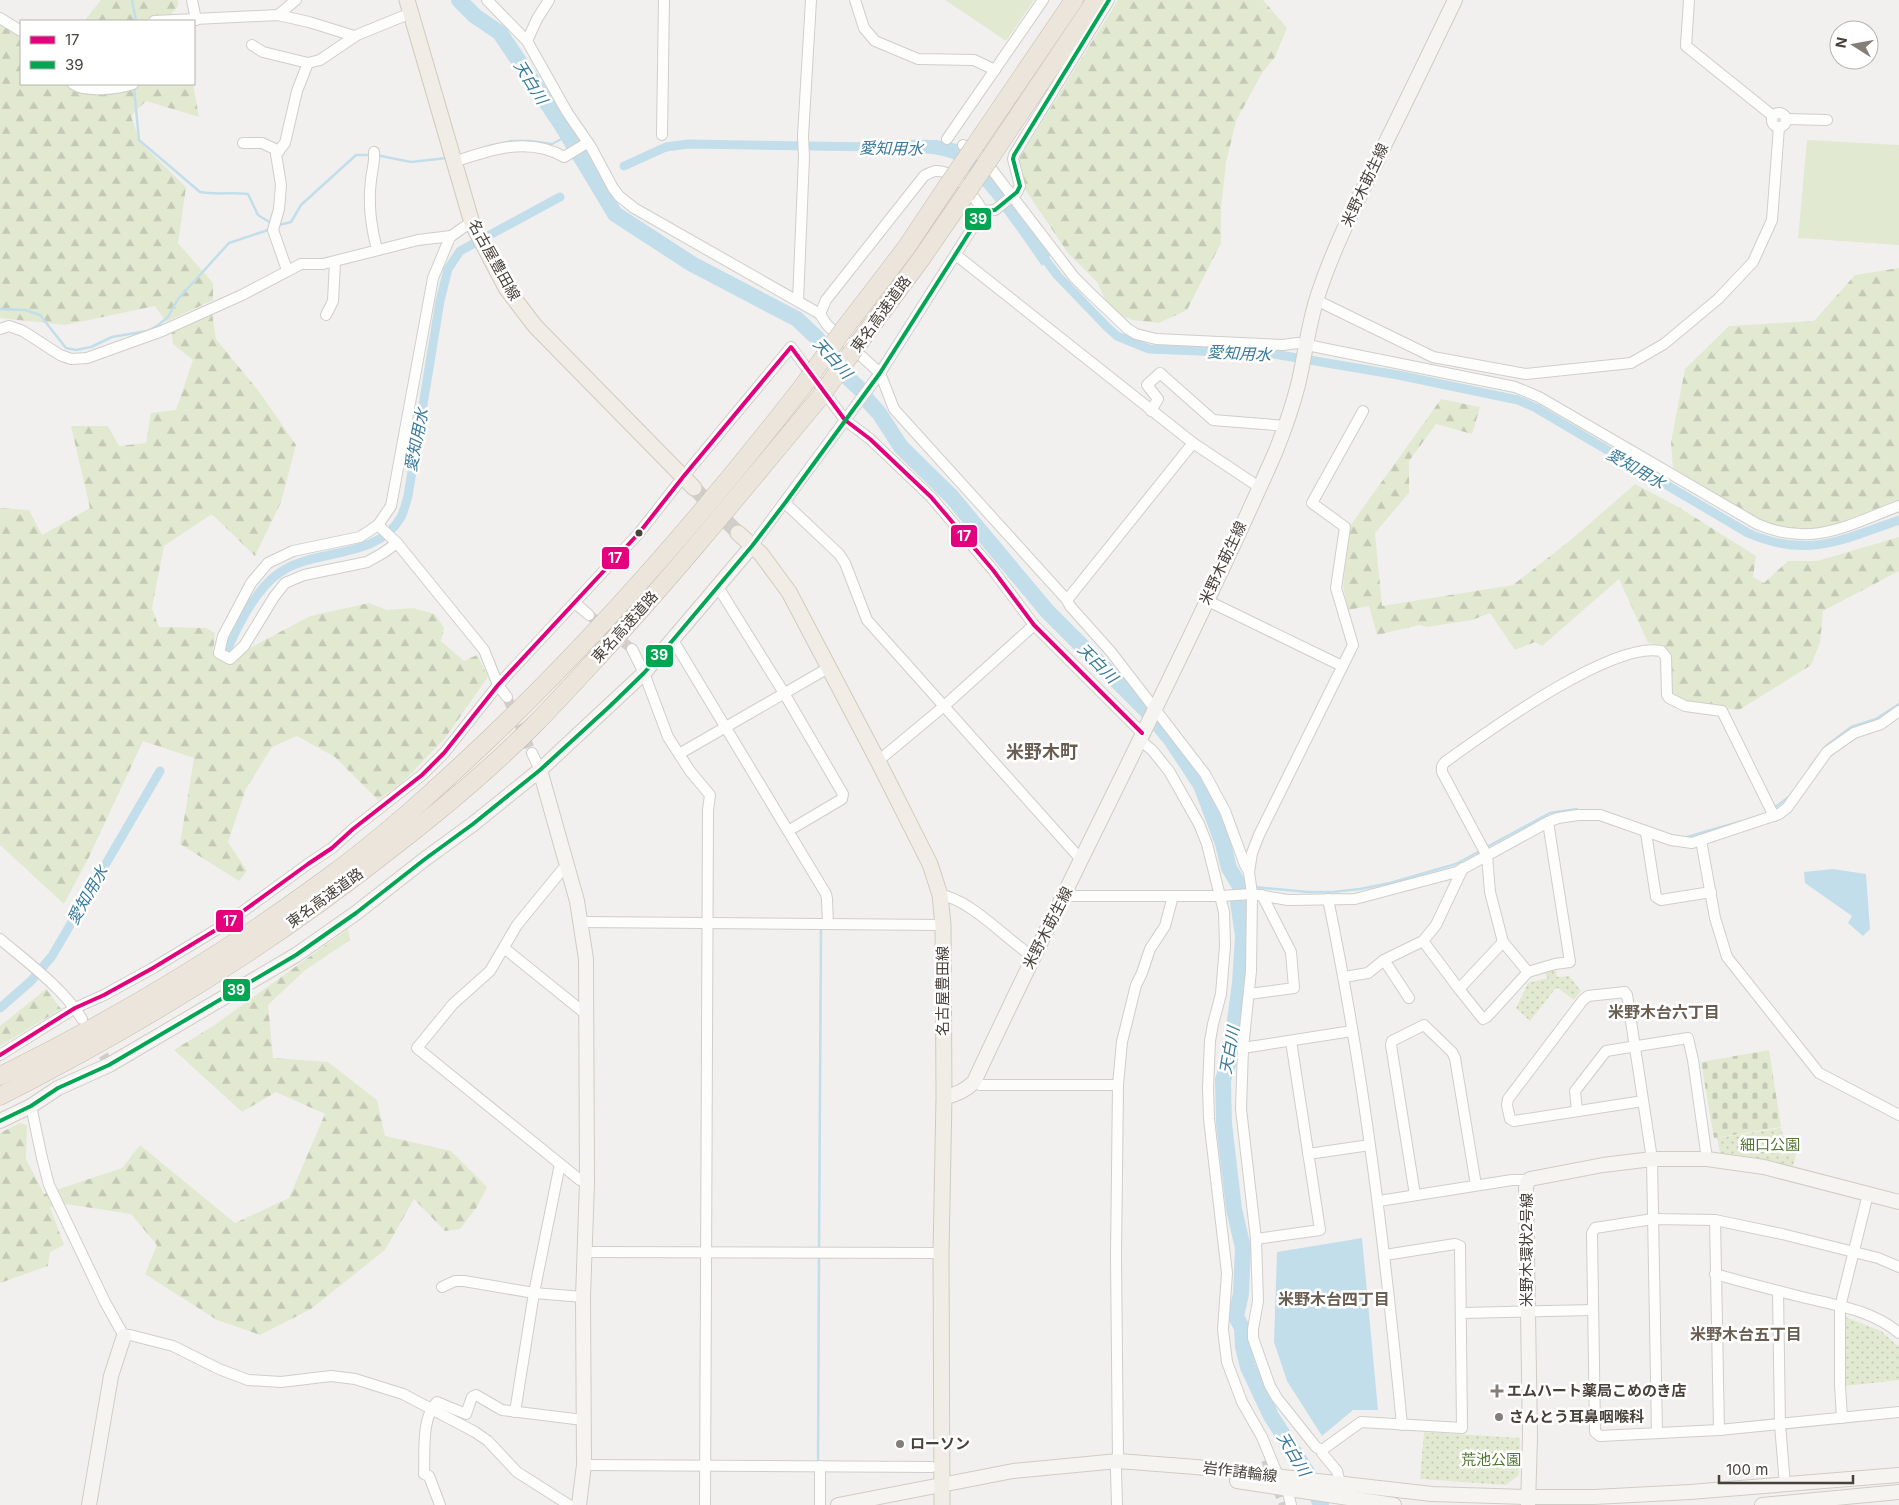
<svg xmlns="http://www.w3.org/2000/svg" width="1899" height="1505" font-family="Inter,'Noto Sans JP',sans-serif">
<defs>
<pattern id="forest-firs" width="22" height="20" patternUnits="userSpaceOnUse" patternTransform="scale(1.25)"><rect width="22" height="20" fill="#e2e9d1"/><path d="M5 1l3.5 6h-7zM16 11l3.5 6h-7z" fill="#c3c9b4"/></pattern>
<pattern id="cemetery-stones" width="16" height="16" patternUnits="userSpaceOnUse" patternTransform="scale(1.25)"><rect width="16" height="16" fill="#e2e9d1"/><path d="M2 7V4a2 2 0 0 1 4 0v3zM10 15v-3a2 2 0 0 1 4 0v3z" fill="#c3c9b4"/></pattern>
<pattern id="park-dots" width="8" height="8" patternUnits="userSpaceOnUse" patternTransform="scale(1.25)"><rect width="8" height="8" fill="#e2e9d1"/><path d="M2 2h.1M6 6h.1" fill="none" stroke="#c3c9b4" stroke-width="1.8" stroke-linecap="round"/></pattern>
</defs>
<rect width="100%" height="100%" fill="#f2f0ee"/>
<!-- green -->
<g fill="#e2e9d1">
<polygon points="945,0 1034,0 1006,41"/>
<polygon points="1807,140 1899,145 1899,245 1798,238"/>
</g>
<!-- forest -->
<g fill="url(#forest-firs)">
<polygon points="101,0 178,0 178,6 169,17 150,17 144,21 84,21"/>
<polygon points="1118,0 1263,0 1287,28 1275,57 1262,73 1236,121 1226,163 1221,209 1221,243 1187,310 1159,323 1132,320 1110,310 1097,282 1068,253 1012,170"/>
<polygon points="0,21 21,33 21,84 69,84 129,89 139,84 193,84 199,117 146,101 131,116 140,142 186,187 178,243 213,283 213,300 166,322 155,306 65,325 0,318"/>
<polygon points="1899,268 1899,510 1796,534 1755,522 1673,468 1671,442 1685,369 1729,326 1814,321 1855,275"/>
<polygon points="212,313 216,339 260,393 296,445 281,502 255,556 212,514 164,546 152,608 159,627 206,628 215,633 213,653 229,663 248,649 310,616 369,603 387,610 412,608 435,614 444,628 441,641 464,661 477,655 488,677 445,738 401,784 378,800 335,757 297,736 272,747 246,789 228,842 247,871 239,881 180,844 194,758 143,741 88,859 64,904 0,845 0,508 29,510 42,535 90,508 71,426 108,426 119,446 146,443 151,413 176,410 193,360 173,344 171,331"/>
<polygon points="1441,399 1480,407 1472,434 1436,424 1409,461 1409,493 1375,533 1382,606 1513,585 1572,539 1635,484 1680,508 1756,556 1753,577 1764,583 1788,561 1817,561 1899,537 1899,571 1823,611 1820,643 1811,665 1739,710 1686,703 1669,696 1667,650 1663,645 1648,643 1619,579 1542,646 1535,642 1515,650 1490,613 1472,620 1428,627 1419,625 1377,635 1369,606 1348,610 1343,586 1350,526"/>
<polygon points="348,929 350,940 304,971 268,1005 273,1058 328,1062 377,1100 385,1136 451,1151 487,1187 477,1207 460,1229 445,1231 414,1199 385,1250 311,1309 260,1335 217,1320 145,1274 157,1245 131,1214 66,1204 50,1207 64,1245 50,1252 48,1266 0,1283 0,1133 20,1123 27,1125 26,1159 44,1194 122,1168 140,1145 235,1223 289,1198 325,1114 276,1092 242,1112 174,1050 213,1026"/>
<polygon points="46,989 61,1009 0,1046 0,1026"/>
</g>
<!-- cemetery -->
<polygon fill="url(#cemetery-stones)" points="1769,1050 1781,1127 1714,1138 1701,1062"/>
<!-- park -->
<g fill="url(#park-dots)">
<polygon points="1555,968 1557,977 1569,976 1581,991 1574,1000 1558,988 1555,989 1530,1021 1516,1008 1528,983 1548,978 1543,971"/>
<polygon points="1781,1128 1783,1136 1800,1140 1793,1166 1752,1157 1720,1153 1717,1138"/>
<polygon points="1843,1316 1881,1331 1899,1347 1899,1380 1846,1386 1842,1319"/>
<polygon points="1424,1432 1520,1438 1519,1475 1506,1485 1420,1479"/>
</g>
<!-- water -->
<g fill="#c3deeb">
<path d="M868,139L937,140L957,144L991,171L1052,254L1042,266C1025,242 976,167 950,158C924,150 893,154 866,153Z"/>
<polygon points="1833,869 1866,874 1870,929 1863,936 1848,923 1852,916 1805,883 1804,872"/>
<polygon points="1362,1238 1378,1410 1353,1410 1322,1436 1287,1381 1274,1342 1277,1252"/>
</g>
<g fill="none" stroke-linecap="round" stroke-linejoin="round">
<!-- stream -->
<g stroke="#c3deeb" stroke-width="2.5">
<polyline points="132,0 136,21"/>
<path d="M134,88L139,140L200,192C215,195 232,192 248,194L258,215L271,223"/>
<polyline points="489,146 512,141 530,141 552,144 567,136"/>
<polyline points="376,155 411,162 447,158"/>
<polyline points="279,225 291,222 301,205 356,155 371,155"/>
<polyline points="0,309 25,310 40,315 66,348 76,350 91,347 112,337 147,331 157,326 168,317 178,299 229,243 271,229"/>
<polyline points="1810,767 1826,746 1851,727 1876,719 1899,704"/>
<polyline points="1773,809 1790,796"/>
<polyline points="1687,837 1742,821"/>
<polyline points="1485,848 1550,813 1577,809"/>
<polyline points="1253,887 1308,892 1333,892 1360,889 1390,883 1456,864 1480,851"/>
<polyline points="1241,888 1248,887"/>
<polyline points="819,1251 821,930"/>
<polyline points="818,1463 819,1256"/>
</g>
<!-- canal -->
<g stroke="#c3deeb" stroke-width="9">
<polyline points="624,166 666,147 688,144 877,147"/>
<path d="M1039,251L1057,275L1106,326L1117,336L1149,349L1274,354L1398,375L1518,400L1536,408L1748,533C1807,559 1842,540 1899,520"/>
<path d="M228,648C239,623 256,589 279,573C316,547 376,561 401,517C404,511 406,503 408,496L440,301L448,269L460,251L560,197"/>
<polyline points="0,1008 31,981 52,956 160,771"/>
</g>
<!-- river -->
<polyline stroke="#c3deeb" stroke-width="16" points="459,0 475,16 500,33 561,124 615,214 692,264 797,319 817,338 847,377 861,390 868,401 879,413 901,447 951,496 1047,611 1150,714 1172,741 1201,785 1223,844 1229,868 1241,888 1238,902 1243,936 1240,983 1230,1058 1223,1080 1224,1124 1234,1209 1243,1248 1241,1294 1236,1316 1242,1328 1243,1347 1248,1367 1271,1416 1307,1472 1321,1505"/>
<!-- street-tunnel -->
<g stroke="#d0cdca" stroke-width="10" stroke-dasharray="10 5" stroke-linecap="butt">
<polyline points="589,615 632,649"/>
<polyline points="507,697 532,753"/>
<polyline points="96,1042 109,1065"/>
<polyline points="1266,1460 1284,1505"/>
</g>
<!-- primary-tunnel -->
<polyline stroke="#d0cdca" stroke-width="15" stroke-dasharray="15 8" stroke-linecap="butt" points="694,488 738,533"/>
<!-- street casing -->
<g stroke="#d0cecb" stroke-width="12">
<g id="street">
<polyline points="192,0 196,20"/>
<polyline points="487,0 527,41 567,112 591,147 613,188 619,196 634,208 820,314 827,325 880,373 894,409 1067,600 1070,606 1111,652 1205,774 1225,811 1245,865 1249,872 1252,894 1251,971 1243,1048 1241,1109 1256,1239 1258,1301 1253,1329 1253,1338 1270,1386 1277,1398 1316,1447 1322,1450 1322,1453 1337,1471 1340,1483"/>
<polyline points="855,0 864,28 875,41 918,59 974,60 995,70"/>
<polyline points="1689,0 1686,46 1773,116"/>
<polyline points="278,15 296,0"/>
<polyline points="0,18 21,31"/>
<polyline points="154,21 278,15 309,22 354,36"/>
<polyline points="527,41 537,19 549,0"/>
<polyline points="252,45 263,52 308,63"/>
<path d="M73,84C86,93 118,89 133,84"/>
<circle cx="1779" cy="120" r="7"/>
<polyline points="1786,119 1827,120"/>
<polyline points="662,135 664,0"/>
<polyline points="947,139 1043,0"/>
<polyline points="243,143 262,143 279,151"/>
<path d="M963,145L974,151L983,158L1074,277L1088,291L1128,329L1136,334L1156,339L1283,345L1297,343L1515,387L1539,397L1757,524C1812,548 1848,525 1899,506"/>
<path d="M374,152C375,162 372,170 371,180C368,203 371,227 377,249"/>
<path d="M454,162C489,150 529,136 564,157L587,143"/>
<polyline points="956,255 1193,443 1259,487"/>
<polyline points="287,270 273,230 279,209 281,185 276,154 285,143 297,91 308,63 320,60 357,35 411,13"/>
<polyline points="1316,300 1433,357 1526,374 1631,363 1664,344 1718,299 1753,262 1772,220 1779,127"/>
<polyline points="798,301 804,157 803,136 811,0"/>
<path d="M820,314L826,300L924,176C927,174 931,172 935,171C956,169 974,196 983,211"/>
<polyline points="326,315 333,301 335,262"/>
<polyline points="0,329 9,326 23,331 60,355 71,359 87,358 162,331 242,295 301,264 323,264 418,240 451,236 450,237"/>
<polyline points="1151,411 1158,399 1147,385 1160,373 1213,420 1286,426"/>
<polyline points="785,503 839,554 845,563 867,620 1076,854 1082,858"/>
<polyline points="378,525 397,543 484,650 498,685 507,697"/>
<polyline points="397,543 383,553 367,562 304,575 285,583 274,597 244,646 230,659 219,653 223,636 251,583 268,563 293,551 360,537 378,525 391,506 433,278 450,237 464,227 472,223"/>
<polyline points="752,546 880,373 983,211 995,210 1017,192 1020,186 1013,159 1014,155 1109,0"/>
<polyline points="718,587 784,693 843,794 842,799 788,831"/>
<polyline points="1067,600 1193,443"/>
<polyline points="1206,600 1342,666"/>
<polyline points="575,603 589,615"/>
<polyline points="673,640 826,894 827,899 828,924"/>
<polyline points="632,649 644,673 668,737 690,771 710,795 708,810 705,1505"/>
<polyline points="1140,740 1152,750 1169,771 1199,824 1207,844 1224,912 1225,946 1221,994 1213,1024 1210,1041 1208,1088 1209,1119 1227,1273 1223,1330 1227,1362 1242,1402 1262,1437 1278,1476"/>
<polyline points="532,753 540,770"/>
<polyline points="679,754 830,667"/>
<polyline points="878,761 943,707 1034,625"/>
<polyline points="1646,833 1656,897 1661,900 1711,892"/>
<polyline points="1701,840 1715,918 1727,957 1819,1073 1899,1115"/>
<polyline points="568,867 562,870 517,925 490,971 453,1004 417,1048 580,1180 587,1183"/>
<polyline points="1249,872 1252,853 1259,835 1353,645 1336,588 1345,527 1312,503 1363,411"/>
<path d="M940,895C969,898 1007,940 1032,956"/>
<polyline points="1065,896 1221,896 1252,894 1288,900 1355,899 1457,872 1548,822 1558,818 1578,815 1600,815 1671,840 1692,843 1779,814 1787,808 1827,752 1854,733 1881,724 1899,711"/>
<path d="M1328,899C1364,1073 1385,1248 1402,1425"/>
<polyline points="581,922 943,925"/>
<path d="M0,939C26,961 65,990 82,1019"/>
<polyline points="1423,941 1459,989 1483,1019 1487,1017 1528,972 1555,964 1570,962 1548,822"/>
<polyline points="504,948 587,1015"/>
<polyline points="1384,960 1409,998"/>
<path d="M1528,972L1503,942L1490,892L1487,856L1442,772V766L1445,762C1487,732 1611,641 1661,651L1666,657L1667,695L1669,698L1685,706L1722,711L1774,816"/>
<polyline points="1344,977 1368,973 1384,960 1423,941 1436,925 1463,868"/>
<polyline points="1459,989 1503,942"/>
<polyline points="1249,994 1294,988 1291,952 1262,895"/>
<polyline points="1243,1048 1352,1031"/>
<polyline points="0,1055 75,1008 104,995 153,968 224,925 308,864 332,848 353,829 422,775 444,753 498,685 639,533 683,477 791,347 845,420 870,439 931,497 993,570 1034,625 1143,734"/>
<polyline points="974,1082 980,1085 1118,1085"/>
<polyline points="1643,1101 1514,1121 1510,1119 1507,1105 1508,1099 1583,1000 1588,996 1625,992 1627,995 1652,1159 1657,1433"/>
<polyline points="31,1106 42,1158 49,1185 105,1302 124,1336 130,1335 173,1346 219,1369 248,1380 281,1382 331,1376 355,1379 403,1394 475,1432 488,1441 517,1472 569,1505"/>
<polyline points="1577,1111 1575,1091 1606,1051 1688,1038 1693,1060 1707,1159"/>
<polyline points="1308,1154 1370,1145"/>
<polyline points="1415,1195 1391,1045 1392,1041 1424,1025 1452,1052 1455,1058 1476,1185"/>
<polyline points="1379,1201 1512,1180 1529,1180"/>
<polyline points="1715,1220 1719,1430"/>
<polyline points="1256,1239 1320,1230 1291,1041"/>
<polyline points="586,1252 941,1253"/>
<polyline points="1899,1267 1878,1258 1782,1234 1715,1220 1653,1219 1595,1228 1592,1233 1595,1432 1600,1436 1719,1430 1899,1412"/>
<path d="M1715,1274C1743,1282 1770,1289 1798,1296C1833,1305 1871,1309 1899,1333"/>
<polyline points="442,1287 455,1281 464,1281 534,1293 583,1297"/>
<polyline points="1778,1291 1780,1425 1785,1485"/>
<polyline points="1462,1313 1593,1310"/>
<polyline points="515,1412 534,1293 560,1164"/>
<polyline points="1842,1418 1840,1385 1840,1307 1868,1194"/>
<polyline points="1322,1450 1361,1422 1462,1428 1460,1246 1455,1244 1385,1255"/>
<polyline points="1118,1461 1116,1256 1118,1085 1122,1042 1136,985 1142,973 1150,949 1165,926 1173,896"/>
<polyline points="584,1465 932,1467"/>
<polyline points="820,1466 820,1505"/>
<polyline points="1116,1469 1117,1505"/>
<polyline points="1287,1489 1291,1505"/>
<path d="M440,1505L429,1476L424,1474C425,1453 421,1417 437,1402L466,1414L472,1397L476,1395L502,1410L583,1420"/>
</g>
</g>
<!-- secondary casing -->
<g stroke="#d0ccc5" stroke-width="16">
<g id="secondary">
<polyline points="540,770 577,901 586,959 587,1183 583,1297 584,1465 579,1505"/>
<path d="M944,1097C956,1095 965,1091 974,1082C1072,871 1181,666 1275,453C1284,431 1292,408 1298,385C1305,356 1308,326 1317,298C1333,248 1357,202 1379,156C1405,104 1430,52 1455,0"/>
<polyline points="0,1121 31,1106 58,1088 109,1065 296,955 356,913 425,859 473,824 540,770 644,673 752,546"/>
<polyline points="1237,1481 1394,1505"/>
<polyline points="89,1505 111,1376 124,1336"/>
<polyline points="838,1505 1013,1471 1118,1461 1196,1467 1432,1494 1527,1497 1594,1497 1690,1492 1899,1475"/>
<polyline points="1528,1505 1530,1437 1526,1188 1527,1183 1530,1179 1603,1165 1652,1159 1707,1159 1764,1167 1899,1202"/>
<polyline points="1762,1505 1899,1492"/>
</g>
</g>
<!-- primary casing -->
<g stroke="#d2cabe" stroke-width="17">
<g id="primary">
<polyline points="407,0 472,223 506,288 535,326 694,488"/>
<polyline points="738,533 761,554 789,592 878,761 930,864 940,895 943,925 944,1097 941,1253 942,1505"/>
</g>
</g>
<!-- highway casing -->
<g stroke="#c7bbac" stroke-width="19">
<g id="highway">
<polyline points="976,144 1074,0"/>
<polyline points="992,155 1096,0"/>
<polyline points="844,329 906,248 948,185"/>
<polyline points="855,348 921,259 965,195"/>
<path d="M0,1076C114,1020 223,955 326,879C384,837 437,788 489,739C603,630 706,511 803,386"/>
<path d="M0,1096C138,1026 267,947 388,851C439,812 488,771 533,726C559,700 583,673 608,646C682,565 751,480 821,396"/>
</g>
</g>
<!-- street -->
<use href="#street" stroke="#fdfdfc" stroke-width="10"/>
<!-- secondary -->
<use href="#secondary" stroke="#f6f4f1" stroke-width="14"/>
<!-- primary -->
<use href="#primary" stroke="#f1ede6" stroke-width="15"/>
<!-- highway -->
<use href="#highway" stroke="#ebe5dc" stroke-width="18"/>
<!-- highway-bridge casing -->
<g stroke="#c7bbac" stroke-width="19" stroke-linecap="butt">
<g id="highway-bridge">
<polyline points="948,185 976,144"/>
<polyline points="965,195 992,155"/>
<polyline points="803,386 844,329"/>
<polyline points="821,396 855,348"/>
</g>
</g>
<!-- highway-bridge -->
<use href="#highway-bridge" stroke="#ebe5dc" stroke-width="18"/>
<!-- bus-1 casing -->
<g stroke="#fff" stroke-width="8">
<polyline id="bus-1" points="0,1055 75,1008 104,995 153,968 224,925 308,864 332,848 353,829 422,775 444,753 498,685 639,533 683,477 791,347 845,420 870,439 931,497 993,570 1034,625 1142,733"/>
</g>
<!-- bus-2 casing -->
<g stroke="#fff" stroke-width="8">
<polyline id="bus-2" points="0,1121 31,1106 58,1088 109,1065 296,955 356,913 425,859 473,824 540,770 609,707 644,673 673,640 752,546 785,503 880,373 983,211 995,210 1017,192 1020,186 1013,159 1014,155 1109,0"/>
</g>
<!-- bus-1 -->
<use href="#bus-1" stroke="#e5007d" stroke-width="4"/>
<!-- bus-2 -->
<use href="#bus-2" stroke="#00a651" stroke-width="4"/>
</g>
<!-- markers -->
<circle fill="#48413a" stroke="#fff" stroke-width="2" cx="639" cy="533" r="4.5"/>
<g fill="#847e79" stroke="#fff" stroke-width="2">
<path d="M1494.5 1383.5h5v5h5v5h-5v5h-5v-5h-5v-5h5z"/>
<circle cx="1499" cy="1417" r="5"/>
<circle cx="900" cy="1444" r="5"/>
</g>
<g text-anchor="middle" stroke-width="5" stroke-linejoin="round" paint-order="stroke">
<!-- street labels -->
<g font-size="15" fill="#48413a" stroke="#fff">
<text transform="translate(1365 185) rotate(-65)" y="5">米野木莇生線</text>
<text transform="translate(494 260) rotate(61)" y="5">名古屋豊田線</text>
<text transform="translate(881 314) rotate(-54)" y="5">東名高速道路</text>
<text transform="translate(1223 563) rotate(-65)" y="5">米野木莇生線</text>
<text transform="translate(625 627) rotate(-48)" y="5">東名高速道路</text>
<text transform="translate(325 898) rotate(-36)" y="5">東名高速道路</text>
<text transform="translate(1048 928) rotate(-63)" y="5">米野木莇生線</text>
<text transform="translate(943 991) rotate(-90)" y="5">名古屋豊田線</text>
<text transform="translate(1527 1250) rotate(-90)" y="5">米野木環状2号線</text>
<text transform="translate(1240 1472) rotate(7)" y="5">岩作諸輪線</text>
</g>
<!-- park labels -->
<g font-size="15" fill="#517532" stroke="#fff">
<text x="1770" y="1150">細口公園</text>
<text x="1491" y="1465">荒池公園</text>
</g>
<!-- poi labels -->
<g font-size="15" font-weight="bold" fill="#48413a" stroke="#fff" text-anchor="start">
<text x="1507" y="1396">エムハート薬局こめのき店</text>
<text x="1509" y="1422">さんとう耳鼻咽喉科</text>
<text x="910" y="1449">ローソン</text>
</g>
<!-- water labels -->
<g font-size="16" font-style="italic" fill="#397a9b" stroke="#fff">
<text transform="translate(531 82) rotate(58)" y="6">天白川</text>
<text transform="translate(891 148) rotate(1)" y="6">愛知用水</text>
<text transform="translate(1239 353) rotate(3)" y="6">愛知用水</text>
<text transform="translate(833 358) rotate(48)" y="6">天白川</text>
<text transform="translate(416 440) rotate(-79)" y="6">愛知用水</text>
<text transform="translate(1636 468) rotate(30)" y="6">愛知用水</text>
<text transform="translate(1098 663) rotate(45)" y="6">天白川</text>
<text transform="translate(87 895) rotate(-60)" y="6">愛知用水</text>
<text transform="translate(1229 1050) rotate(-80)" y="6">天白川</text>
<text transform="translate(1294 1454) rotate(59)" y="6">天白川</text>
</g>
<!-- neighbourhood labels -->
<g font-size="16" font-weight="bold" fill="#6a5e52" stroke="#fff">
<text x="1664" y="1018">米野木台六丁目</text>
<text x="1334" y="1305">米野木台四丁目</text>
<text x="1746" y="1340">米野木台五丁目</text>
</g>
<!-- quarter labels -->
<g font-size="18" font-weight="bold" fill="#6a5e52" stroke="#fff">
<text x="1042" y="758">米野木町</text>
</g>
</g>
<g stroke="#fff" stroke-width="2">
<rect x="964" y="207" width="28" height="24" rx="5" fill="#00a651"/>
<rect x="950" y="524" width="28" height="24" rx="5" fill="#e5007d"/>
<rect x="601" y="546" width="29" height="24" rx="5" fill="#e5007d"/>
<rect x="645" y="644" width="29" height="24" rx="5" fill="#00a651"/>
<rect x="215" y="909" width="29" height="24" rx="5" fill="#e5007d"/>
<rect x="222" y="978" width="29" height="24" rx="5" fill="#00a651"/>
</g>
<g font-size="14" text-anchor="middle" font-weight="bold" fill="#fff">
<text x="978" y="224">39</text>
<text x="964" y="541">17</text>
<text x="615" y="563">17</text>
<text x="659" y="660">39</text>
<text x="230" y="926">17</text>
<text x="236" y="995">39</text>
</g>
<!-- legend -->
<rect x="20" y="20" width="175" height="65" fill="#ffffff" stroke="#b6b3b0"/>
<rect x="30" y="36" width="25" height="8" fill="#e5007d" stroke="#b6b3b0"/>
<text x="65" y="45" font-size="15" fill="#48413a">17</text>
<rect x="30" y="61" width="25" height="8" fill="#00a651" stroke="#b6b3b0"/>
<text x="65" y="70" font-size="15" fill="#48413a">39</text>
<!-- north arrow -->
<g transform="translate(1854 45) rotate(281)"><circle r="24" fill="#ffffff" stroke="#b6b3b0"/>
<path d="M0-4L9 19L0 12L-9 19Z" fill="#847e79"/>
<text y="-8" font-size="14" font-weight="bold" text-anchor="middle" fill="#48413a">N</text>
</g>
<!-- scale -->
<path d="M1719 1475v8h134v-8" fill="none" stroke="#48413a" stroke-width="2.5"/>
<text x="1726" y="1475" font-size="15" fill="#48413a" stroke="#ffffff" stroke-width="4" paint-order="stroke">100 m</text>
</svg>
